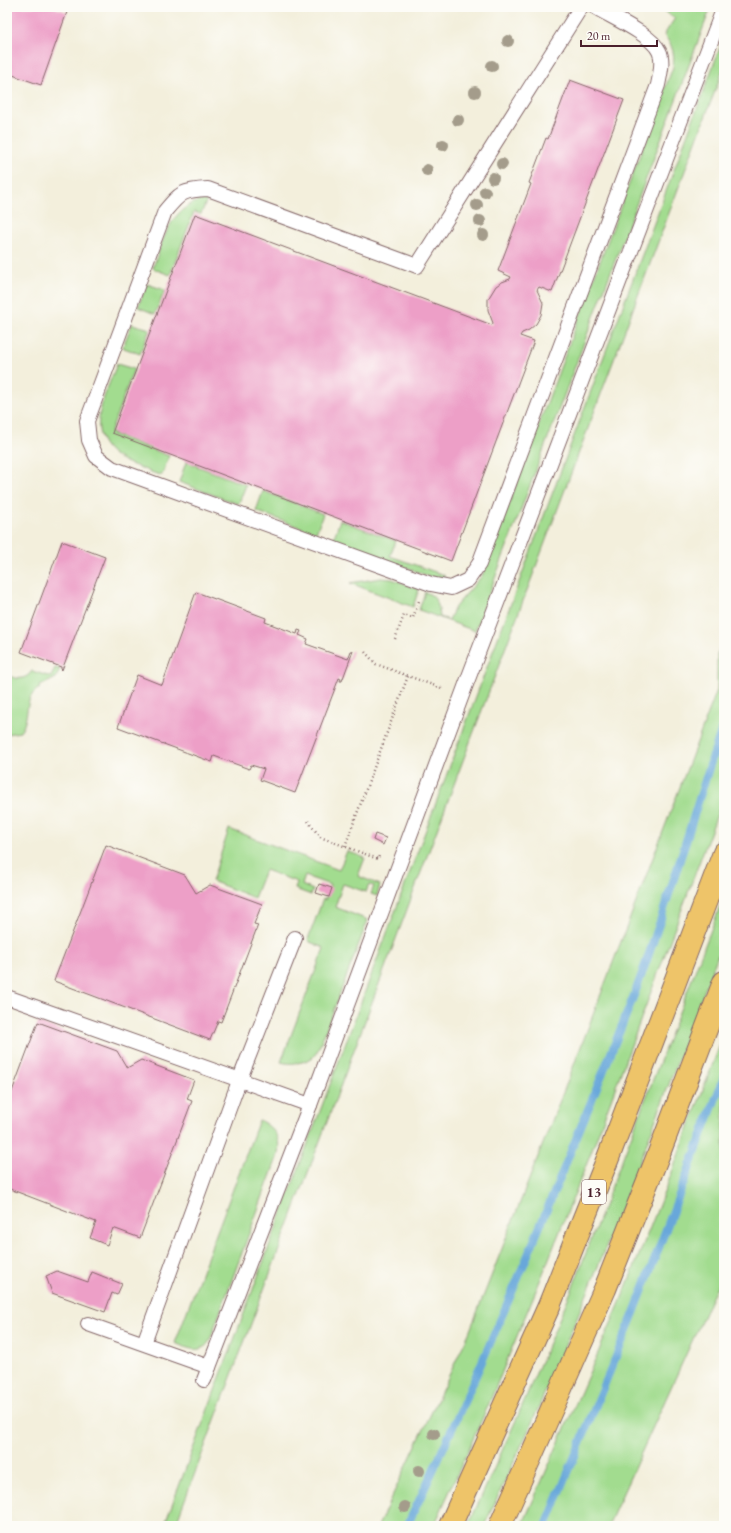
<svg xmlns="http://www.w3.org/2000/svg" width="731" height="1533" font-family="'EB Garamond',serif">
<rect width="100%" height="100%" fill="#fdfcf7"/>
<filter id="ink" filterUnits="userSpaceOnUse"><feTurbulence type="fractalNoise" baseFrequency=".025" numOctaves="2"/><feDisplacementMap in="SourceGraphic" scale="8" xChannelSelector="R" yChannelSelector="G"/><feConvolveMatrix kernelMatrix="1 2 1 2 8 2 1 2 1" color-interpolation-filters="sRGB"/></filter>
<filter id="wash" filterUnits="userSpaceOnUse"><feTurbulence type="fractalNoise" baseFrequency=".012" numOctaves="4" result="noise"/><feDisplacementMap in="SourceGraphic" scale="16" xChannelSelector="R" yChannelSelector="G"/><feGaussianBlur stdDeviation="0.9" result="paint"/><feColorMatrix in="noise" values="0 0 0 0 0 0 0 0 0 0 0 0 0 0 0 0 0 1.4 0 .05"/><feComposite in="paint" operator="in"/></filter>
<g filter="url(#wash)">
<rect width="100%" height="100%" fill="#f3efdc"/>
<!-- green -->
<g fill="#a2dc8f" stroke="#767e5d">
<path d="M657,7H711L475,631L419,610L425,592C437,596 439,606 440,617L449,620L455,607L482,576L673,67C675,54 673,46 664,35L675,18Z"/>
<polygon points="724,37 724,67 175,1526 164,1526"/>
<path d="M201,200H207L201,214L194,212L170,275L154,269L153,267C164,239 169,210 201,200Z"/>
<polygon points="147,284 165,290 155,314 138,307"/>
<polygon points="132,324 150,329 140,354 124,348 123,346"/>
<path d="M117,364L134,369L110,433L169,456L162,475C153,474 142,468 133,465C78,444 102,403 117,364Z"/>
<polygon points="186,462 246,485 239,503 238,504 179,482"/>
<polygon points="263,491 323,514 316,533 315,533 256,511"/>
<polygon points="340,520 396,541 390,556 444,575 444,578 431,577 333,540"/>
<polygon points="381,578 392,579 419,589 413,607 350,583"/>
<polygon points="724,636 724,796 591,1153 542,1276 488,1406 434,1526 378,1526 469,1333 575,1062 717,690 717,655"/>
<path d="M55,668L60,669L56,678L40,686V688C22,697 31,719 20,732L7,734V675C17,680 26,680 32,671L51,677Z"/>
<path d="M229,829L339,870L347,851L365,858L358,876L380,885L377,896L371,894L374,886L369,885L366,892L343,884L335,907L368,920L321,1043C319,1047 317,1053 313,1057C306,1063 290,1065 281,1062L324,948L310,942L308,939L323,899L325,900L330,885L305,876L302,885L313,890L311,895L295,889L297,882L265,870L254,898L212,881Z"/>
<polygon points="724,896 724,939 637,1169 587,1294 531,1425 484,1526 468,1526 516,1420 572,1289"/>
<polygon points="724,1034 724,1271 608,1526 522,1526 619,1305 669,1180"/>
<path d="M259,1120C276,1129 282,1139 277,1158L209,1342C200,1355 187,1348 175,1343Z"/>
</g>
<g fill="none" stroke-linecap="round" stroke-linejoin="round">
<!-- stream -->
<g stroke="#67a7da" stroke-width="8">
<path d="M407,1526C468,1398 524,1267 577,1136C597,1087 617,1039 636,990C669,902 694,811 724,722"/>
<polyline points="546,1526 634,1313 724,1077"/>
</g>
</g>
<g id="blocks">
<!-- building -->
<g fill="#ed9fc7">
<polygon points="7,7 53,7 67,12 41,85 7,73"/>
<polygon points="570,80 624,100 552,292 539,287 537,290 543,303 541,315 536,324 529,330 522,333 520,336 534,341 451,561 112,433 195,214 492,325 493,323 488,310 488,299 496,286 502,282 510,279 511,277 498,271 531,184 529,183 546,138 548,139"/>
<polygon points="62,541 105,557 62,670 61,669 61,667 21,652"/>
<polygon points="196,592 266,618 265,622 297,634 298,630 301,631 299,635 308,639 306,644 348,659 351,651 353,651 342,681 340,681 341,679 339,678 295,793 260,780 264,769 251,765 249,769 214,756 212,762 118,727 137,675 162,685"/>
<polygon points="375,834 386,838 383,845 373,840"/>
<polygon points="106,845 185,875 196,893 210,885 262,904 254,924 258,925 221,1022 218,1021 210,1040 54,981"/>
<polygon points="319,884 332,888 329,897 316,893"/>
<polygon points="38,1022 117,1051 127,1068 141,1060 194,1080 187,1099 192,1101 140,1238 113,1228 107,1245 90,1238 96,1222 7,1188 7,1105"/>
<polygon points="57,1271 88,1282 92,1272 122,1284 117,1295 112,1293 105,1312 52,1293 46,1276"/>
</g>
</g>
</g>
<g filter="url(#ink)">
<use href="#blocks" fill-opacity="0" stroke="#856869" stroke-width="1"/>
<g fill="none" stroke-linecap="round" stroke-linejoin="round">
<!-- service casing -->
<g stroke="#856869" stroke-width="16">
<g id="service">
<path d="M581,7L417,266L208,189C183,190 181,192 165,211L87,421L89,440L96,456L112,468L431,584L451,588L468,580L479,564L658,85C660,75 664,60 659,51C651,34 611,17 595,7"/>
<polyline points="7,997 310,1105"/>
<polyline points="88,1324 209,1367"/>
<polyline points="144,1343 239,1081 295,938"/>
<polyline points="204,1380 310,1105 465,687 724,7"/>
</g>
</g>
<!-- primary casing -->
<g stroke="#856869" stroke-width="24">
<g id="primary">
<polyline points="450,1526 549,1306 608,1158 724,853"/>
<polyline points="500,1526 605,1289 661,1148 724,982"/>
</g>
</g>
<!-- path -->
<g stroke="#856869" stroke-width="2.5" stroke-dasharray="1 3" stroke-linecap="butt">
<polyline points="395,639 404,615 413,618 419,601"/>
<polyline points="365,652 376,664 408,676"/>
<polyline points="308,821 320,837 378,859 379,856"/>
<polyline points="345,846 408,676 441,688 441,690"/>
</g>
<!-- service -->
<use href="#service" stroke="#fff" stroke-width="14"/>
<!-- primary -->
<use href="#primary" stroke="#eec469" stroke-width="22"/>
</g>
<!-- trees -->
<g fill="#a49c8b">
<circle cx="508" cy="41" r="6"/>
<circle cx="492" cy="66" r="6"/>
<circle cx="475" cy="92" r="6"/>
<circle cx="458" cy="120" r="6"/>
<circle cx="443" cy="145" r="6"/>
<circle cx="502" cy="164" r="6"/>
<circle cx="427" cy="170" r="6"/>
<circle cx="493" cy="178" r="6"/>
<circle cx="485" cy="192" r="6"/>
<circle cx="477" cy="205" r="6"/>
<circle cx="480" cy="221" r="6"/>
<circle cx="483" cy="235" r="6"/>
<circle cx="434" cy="1434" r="6"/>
<circle cx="419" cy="1471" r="6"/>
<circle cx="405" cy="1507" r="6"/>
</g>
</g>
<g text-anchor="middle" stroke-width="4" stroke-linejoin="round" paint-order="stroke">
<!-- shield labels -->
<rect fill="#fdfcf7" stroke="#806168" stroke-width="1" x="582" y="1180" width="24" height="24" rx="3"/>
<g font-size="14" font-weight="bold" fill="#4a1f2b">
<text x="594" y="1197">13</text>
</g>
</g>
<!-- margin -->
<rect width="731" height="1533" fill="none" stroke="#fdfcf7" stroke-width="24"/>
<!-- scale -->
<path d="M581 40v6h76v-6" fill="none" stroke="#4a1f2b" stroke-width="2"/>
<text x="587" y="40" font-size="12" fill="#4a1f2b" stroke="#fdfcf7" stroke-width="3" paint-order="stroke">20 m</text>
</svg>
